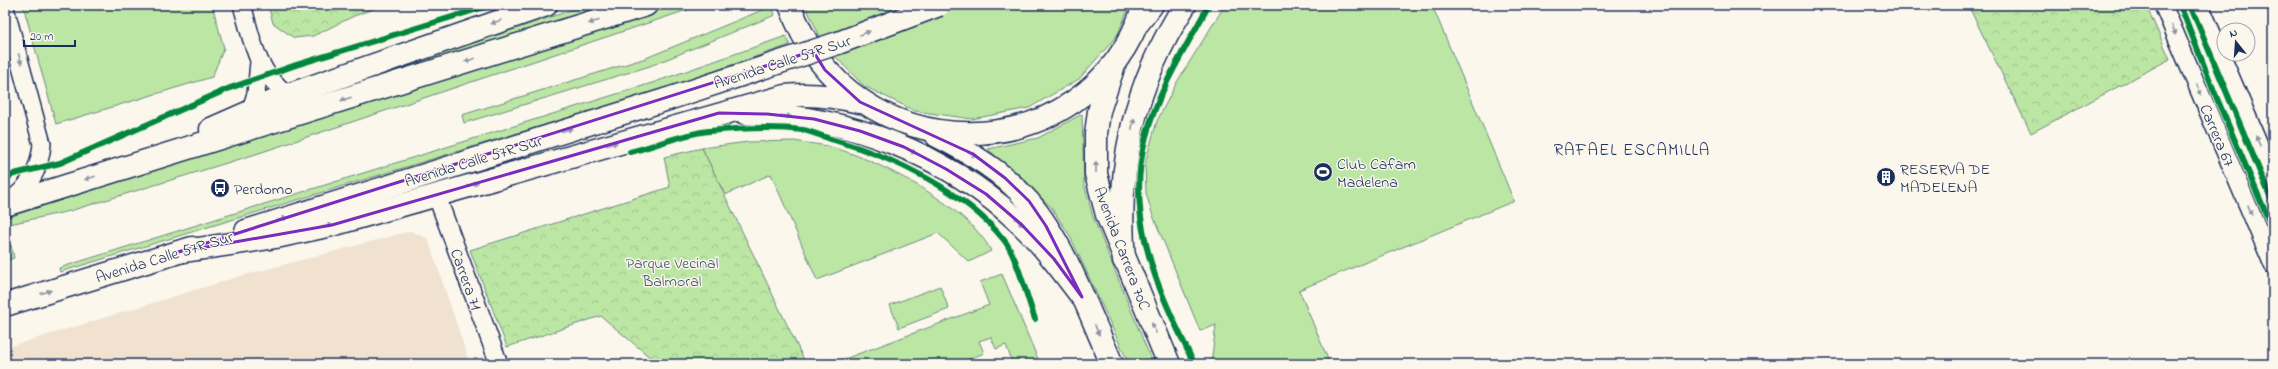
<svg xmlns="http://www.w3.org/2000/svg" width="2278" height="369" font-family="'Indie Flower',sans-serif">
<defs>
<pattern id="park-crowns" width="20" height="18" patternUnits="userSpaceOnUse"><rect width="20" height="18" fill="#bce6a3"/><path d="M2 6a3 3 0 1 1 6 0M12 15a3 3 0 1 1 6 0" fill="none" stroke="#a1c68f"/></pattern>
</defs>
<rect width="100%" height="100%" fill="#fbf7ec"/>
<filter id="ink" filterUnits="userSpaceOnUse"><feTurbulence type="fractalNoise" baseFrequency=".025" numOctaves="2"/><feDisplacementMap in="SourceGraphic" scale="8" xChannelSelector="R" yChannelSelector="G"/><feConvolveMatrix kernelMatrix="1 2 1 2 8 2 1 2 1" color-interpolation-filters="sRGB"/></filter>
<g filter="url(#ink)">
<!-- built -->
<polygon fill="#f1e1cf" points="411,231 428,239 470,364 5,364 5,348 241,276"/>
<!-- grass -->
<g fill="#bce6a3" stroke="#6c8a80">
<polygon points="23,5 212,5 224,48 212,77 56,124"/>
<polygon points="586,5 623,5 395,75 391,71"/>
<polygon points="672,5 702,5 256,154 70,211 5,225 5,218"/>
<polygon points="805,5 1130,5 1117,36 1079,79 1029,108 972,119 915,111 864,86 824,45"/>
<polygon points="1225,5 1432,5 1514,201 1299,290 1330,364 1211,364 1216,325 1200,331 1152,213 1146,193 1145,163 1157,121 1177,82"/>
<polygon points="772,6 775,15 650,66 464,123 462,115 646,58"/>
<polygon points="786,36 790,45 656,91 60,272 59,268 652,83"/>
<polygon points="1082,114 1084,184 1093,217 1153,364 1129,364 1070,236 1051,207 988,149 1038,138"/>
<path d="M794,141C805,143 817,144 827,146C874,157 970,207 991,251L969,262L938,233L817,280L771,174L725,195L702,148L748,142Z"/>
<polygon points="11,245 14,258 5,261 5,247"/>
<polygon points="1002,274 1040,364 1013,364 1006,345 996,349 991,337 979,341 984,353 957,364 831,364 989,305 980,282"/>
<polygon points="940,286 949,309 899,328 890,305"/>
</g>
<!-- park -->
<g fill="url(#park-crowns)" stroke="#6c8a80">
<polygon points="268,5 384,5 354,16 313,36 294,38 273,23"/>
<polygon points="1968,5 2146,5 2170,59 2031,133"/>
<polygon points="702,148 806,364 658,364 601,316 507,347 470,250 670,187 664,157"/>
</g>
<g fill="none" stroke-linecap="round" stroke-linejoin="round">
<!-- minor casing -->
<g stroke="#1b2f5e" stroke-width="20">
<g id="minor">
<path d="M242,5C253,42 255,70 288,95"/>
<polyline points="2163,5 2273,265"/>
<polyline points="2200,5 2273,177"/>
<path d="M5,8L42,144C40,169 28,189 8,202"/>
<polyline points="250,112 256,94 259,62"/>
<polyline points="436,194 499,364"/>
</g>
</g>
<!-- major casing -->
<g stroke="#1b2f5e" stroke-width="25">
<g id="major">
<path d="M790,5C848,175 1089,177 1144,5"/>
<polyline points="1113,68 1099,111 1096,134 1096,174 1107,215 1169,364"/>
<path d="M937,136C971,153 1003,172 1028,201C1065,243 1089,313 1112,364"/>
</g>
</g>
<!-- highway casing -->
<g stroke="#1b2f5e" stroke-width="25">
<g id="highway">
<polyline points="1139,22 1152,5"/>
<path d="M745,113C846,115 948,154 1022,225C1045,247 1063,272 1082,297"/>
<polyline points="211,129 288,95 546,5"/>
<polyline points="5,205 646,5"/>
<polyline points="246,231 668,99"/>
<path d="M178,252L276,237L332,225L785,96C811,93 835,96 860,102"/>
<path d="M1124,260C1116,166 1134,84 1185,5"/>
<polyline points="5,305 192,248"/>
</g>
</g>
<!-- minor -->
<use href="#minor" stroke="#fbf7ec" stroke-width="17"/>
<!-- major -->
<use href="#major" stroke="#fbf7ec" stroke-width="22"/>
<!-- highway -->
<use href="#highway" stroke="#fbf7ec" stroke-width="22"/>
<!-- highway-bridge casing -->
<g stroke="#1b2f5e" stroke-width="25" stroke-linecap="butt">
<polyline id="highway-bridge" points="668,99 838,43 939,5"/>
</g>
<!-- highway-bridge -->
<use href="#highway-bridge" stroke="#fbf7ec" stroke-width="22"/>
<!-- cycleway casing -->
<g stroke="#fbf7ec" stroke-width="8">
<g id="cycleway">
<polyline points="2180,5 2218,101 2273,230"/>
<polyline points="2190,5 2273,203"/>
<path d="M630,152C654,146 686,133 709,131C740,128 772,126 803,130C813,132 824,137 834,140C893,157 965,191 1004,240C1017,256 1027,298 1035,319"/>
<polyline points="5,179 14,174 60,163 230,88 296,65 491,5"/>
<path d="M1194,364C1180,333 1163,302 1153,269C1117,158 1156,99 1209,5"/>
</g>
</g>
<!-- cycleway -->
<use href="#cycleway" stroke="#00873e" stroke-width="6"/>
</g>
<!-- one-way arrows -->
<defs><path id="oneway-solid" d="M-6-.8H1V-3.2L6.5 0L1 3.2V.8H-6Z"/></defs>
<g fill="#8b93a5">
<use href="#oneway-solid" transform="translate(496 22) rotate(161)"/>
<use href="#oneway-solid" transform="translate(594 22) rotate(163)"/>
<use href="#oneway-solid" transform="translate(2174 30) rotate(67)"/>
<use href="#oneway-solid" transform="translate(865 33) rotate(-21)"/>
<use href="#oneway-solid" transform="translate(20 59) rotate(74)"/>
<use href="#oneway-solid" transform="translate(470 60) rotate(162)"/>
<use href="#oneway-solid" transform="translate(2199 90) rotate(67)"/>
<use href="#oneway-solid" transform="translate(346 99) rotate(162)"/>
<use href="#oneway-solid" transform="translate(786 116) rotate(7)"/>
<use href="#oneway-solid" transform="translate(1133 124) rotate(-76)"/>
<use href="#oneway-solid" transform="translate(567 130) rotate(-17)"/>
<use href="#oneway-solid" transform="translate(2258 141) rotate(-113)"/>
<use href="#oneway-solid" transform="translate(612 144) rotate(-16)"/>
<use href="#oneway-solid" transform="translate(911 151) rotate(27)"/>
<use href="#oneway-solid" transform="translate(972 154) rotate(31)"/>
<use href="#oneway-solid" transform="translate(1096 167) rotate(-90)"/>
<use href="#oneway-solid" transform="translate(90 178) rotate(163)"/>
<use href="#oneway-solid" transform="translate(473 184) rotate(-16)"/>
<use href="#oneway-solid" transform="translate(2250 210) rotate(67)"/>
<use href="#oneway-solid" transform="translate(282 219) rotate(-17)"/>
<use href="#oneway-solid" transform="translate(1019 222) rotate(42)"/>
<use href="#oneway-solid" transform="translate(327 226) rotate(-14)"/>
<use href="#oneway-solid" transform="translate(46 292) rotate(-17)"/>
<use href="#oneway-solid" transform="translate(1154 328) rotate(-113)"/>
<use href="#oneway-solid" transform="translate(1097 330) rotate(66)"/>
</g>
</g>
<!-- marked area -->
<path fill="none" stroke="#7b2cbf" stroke-width="3" stroke-linejoin="round" d="M813,51L825,70L860,102L973,154L1005,178L1029,201L1046,226L1082,297L1054,259L1022,225L986,194L946,169L904,147L860,131L814,119L767,114L719,113L332,225L178,252Z"/>
<!-- icons -->
<defs>
<g id="stadium-disc" transform="scale(1)"><circle r="9.5" fill="#1b2f5e" stroke="#fbf7ec"/><path d="M0-5a6.5 5 0 1 0 0 10a6.5 5 0 1 0 0-10ZM-3.5-1.8h7v3.6h-7Z" fill="#fff"/></g>
<g id="building-disc" transform="scale(1)"><circle r="9.5" fill="#1b2f5e" stroke="#fbf7ec"/><path d="M-4-6H4V6H1V3H-1V6H-4ZM-2.5-4.3h1.7v1.8h-1.7ZM.8-4.3h1.7v1.8H.8ZM-2.5-1h1.7V.8h-1.7ZM.8-1h1.7V.8H.8Z" fill="#fff"/></g>
<g id="bus-disc" transform="scale(1)"><circle r="9.5" fill="#1b2f5e" stroke="#fbf7ec"/><path d="M-5-6H5V4H4V6H2V4H-2V6H-4V4H-5ZM-3.5-4V0h7V-4ZM-3.5 1.2v1.5H-2V1.2ZM2 1.2v1.5H3.5V1.2Z" fill="#fff"/></g>
</defs>
<g fill-rule="evenodd">
<use href="#stadium-disc" x="1323" y="172"/>
<use href="#building-disc" x="1886" y="177"/>
<use href="#bus-disc" x="220" y="188"/>
</g>
<g text-anchor="middle" stroke-width="3" stroke-linejoin="round" paint-order="stroke">
<!-- street labels -->
<g font-size="16" fill="#1b2f5e" stroke="#fbf7ec">
<text transform="translate(782 61) rotate(-18)" y="6">Avenida Calle 57R Sur</text>
<text transform="translate(2218 135) rotate(67)" y="6">Carrera 67</text>
<text transform="translate(473 160) rotate(-17)" y="6">Avenida Calle 57R Sur</text>
<text transform="translate(1123 248) rotate(69)" y="6">Avenida Carrera 70C</text>
<text transform="translate(164 256) rotate(-17)" y="6">Avenida Calle 57R Sur</text>
<text transform="translate(467 279) rotate(70)" y="6">Carrera 71</text>
</g>
<!-- poi labels -->
<g font-size="16" fill="#1b2f5e" stroke="#fbf7ec" text-anchor="start">
<text x="1337" y="169">Club Cafam<tspan x="1337" dy="18">Madelena</tspan></text>
<text x="1900" y="174">RESERVA DE<tspan x="1900" dy="18">MADELENA</tspan></text>
<text x="234" y="194">Perdomo</text>
</g>
<!-- park labels -->
<g font-size="16" fill="#3b546c" stroke="#fbf7ec">
<text x="672" y="268">Parque Vecinal<tspan x="672" dy="18">Balmoral</tspan></text>
</g>
<!-- neighbourhood labels -->
<g font-size="17" letter-spacing="1" fill="#1b2f5e" stroke="#fbf7ec">
<text x="1632" y="155">RAFAEL ESCAMILLA</text>
</g>
</g>
<!-- margin -->
<rect width="2278" height="369" fill="none" stroke="#fbf7ec" stroke-width="20"/>
<rect x="10" y="10" width="2258" height="349" fill="none" stroke="#1b2f5e" stroke-width="1.5" filter="url(#ink)"/>
<!-- north arrow -->
<g transform="translate(2236 42) rotate(343)"><circle r="19" fill="#fbf7ec" stroke="#a1a7b3"/>
<path d="M0-3L7 15L0 10L-7 15Z" fill="#1b2f5e"/>
<text y="-6" font-size="11" font-weight="bold" text-anchor="middle" fill="#1b2f5e">N</text>
</g>
<!-- scale -->
<path d="M24 40v6h51v-6" fill="none" stroke="#1b2f5e" stroke-width="2"/>
<text x="30" y="40" font-size="12" fill="#1b2f5e" stroke="#fbf7ec" stroke-width="3" paint-order="stroke">20 m</text>
</svg>
